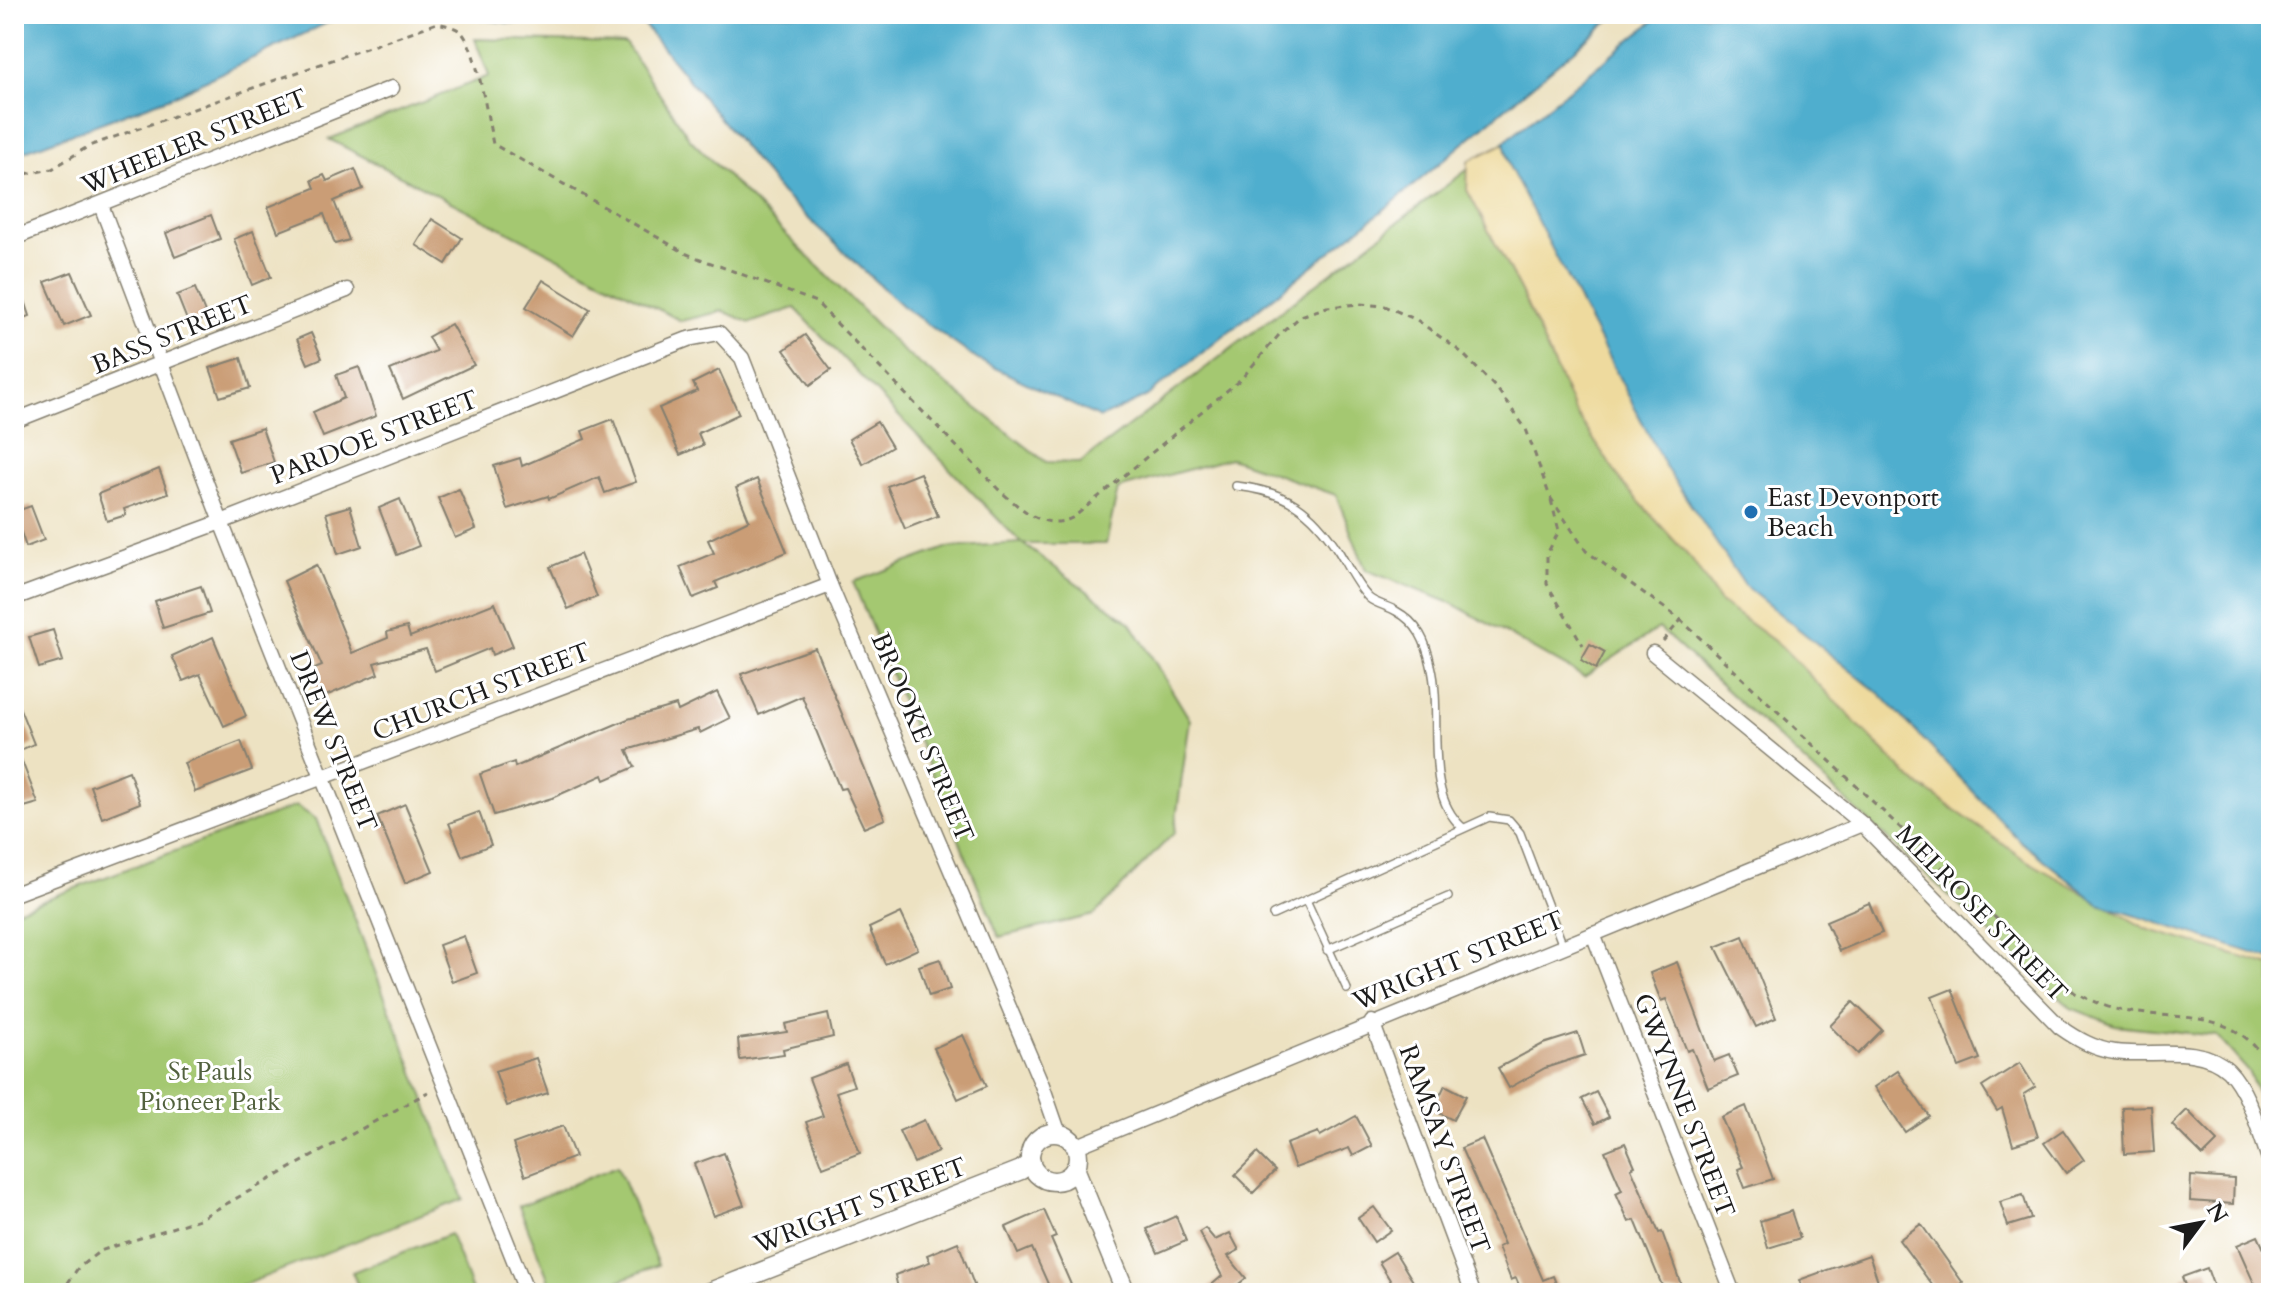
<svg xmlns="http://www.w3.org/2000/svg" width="2285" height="1307" font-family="Cardo,serif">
<rect width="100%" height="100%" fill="#fff"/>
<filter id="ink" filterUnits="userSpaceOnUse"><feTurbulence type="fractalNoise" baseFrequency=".0125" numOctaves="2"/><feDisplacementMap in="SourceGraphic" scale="16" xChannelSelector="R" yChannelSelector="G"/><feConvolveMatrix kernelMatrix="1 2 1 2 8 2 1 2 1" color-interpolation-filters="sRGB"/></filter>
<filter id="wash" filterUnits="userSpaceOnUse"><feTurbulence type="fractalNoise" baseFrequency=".006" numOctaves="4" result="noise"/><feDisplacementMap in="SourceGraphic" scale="32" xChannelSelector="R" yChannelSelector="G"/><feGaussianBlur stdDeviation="1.8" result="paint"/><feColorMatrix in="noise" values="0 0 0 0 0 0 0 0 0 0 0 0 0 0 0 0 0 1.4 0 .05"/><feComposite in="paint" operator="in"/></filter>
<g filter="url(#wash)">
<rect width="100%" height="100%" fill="#ede2c2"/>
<!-- green -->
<g fill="#a4c871" stroke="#607246" stroke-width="2">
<polygon points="475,39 625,43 690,139 903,351 1046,462 1080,463 1504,142 1510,168 2020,841 2099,904 2271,959 2271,1126 2248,1071 2217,1036 2115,1025 2071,1008 1659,628 1584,677 1451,603 1366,570 1336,495 1230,458 1118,489 1106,544 1023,544 1131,623 1190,720 1174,833 1094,915 999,937 853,582 946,548 1021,543 795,308 750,323 723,311 681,321 329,139 489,76"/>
<polygon points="296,806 316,819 463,1199 223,1293 14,1293 14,911"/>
<polygon points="617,1166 658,1265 589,1293 554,1293 519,1206"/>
<polygon points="450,1234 473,1293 361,1293 352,1272"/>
</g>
<!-- sand -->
<polygon fill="#eeda9e" stroke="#857b5d" stroke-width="2" points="1543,124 2271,812 2271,966 2147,929 2024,859 1911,779 1781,646 1719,601 1692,560 1623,484 1574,410 1521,292 1467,190 1468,161"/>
<!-- water -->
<g fill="#4faece" stroke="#366575" stroke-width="2">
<polygon points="14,14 346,14 168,98 14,155"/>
<polygon points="440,14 1617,14 1396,200 1146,397 1100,418 978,360 902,306 781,193 639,19 511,23"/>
<polygon points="1662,14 2271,14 2271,959 2099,904 2020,841 1881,695 1746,587 1666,468 1510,168 1504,142"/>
</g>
<g id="blocks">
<!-- building -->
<g fill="#ca9d76">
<polygon points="355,169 363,189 334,201 349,240 335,244 324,214 278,232 268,207 315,188 312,180 324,175 327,181"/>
<polygon points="211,215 220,239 175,257 166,233"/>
<polygon points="432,219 462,238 446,264 416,245"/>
<polygon points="253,231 271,277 252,285 234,239"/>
<polygon points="72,272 91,315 64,326 45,282"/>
<polygon points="17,276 30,316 14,322 14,277"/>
<polygon points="543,280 590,309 573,336 526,307"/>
<polygon points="195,288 207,318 189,325 177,295"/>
<polygon points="451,324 474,365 403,399 390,370 436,351 428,337"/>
<polygon points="311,333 322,358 308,364 297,339"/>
<polygon points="805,335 831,370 810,385 784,350"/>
<polygon points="241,358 250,388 220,397 210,368"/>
<polygon points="359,367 376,416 323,437 313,412 344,398 336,375"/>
<polygon points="719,370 739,414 698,433 703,445 680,455 659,408 697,391 693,383"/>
<polygon points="613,419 636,482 605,493 599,477 549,499 548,496 507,509 494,466 520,458 522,466 585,439 582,431"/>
<polygon points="877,422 892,447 863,464 849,439"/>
<polygon points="262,428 274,462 241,473 229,439"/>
<polygon points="159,469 168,493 124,509 126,515 107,521 98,494"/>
<polygon points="920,473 938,516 905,529 887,486"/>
<polygon points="757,479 787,552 715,582 718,588 693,598 680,567 714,553 708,540 749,520 736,488"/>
<polygon points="459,489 476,529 455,538 438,498"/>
<polygon points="400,499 419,546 397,555 379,508"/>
<polygon points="31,506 44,540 26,547 14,512"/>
<polygon points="350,506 362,546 338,554 326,513"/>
<polygon points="580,554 597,597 568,609 550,567"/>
<polygon points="316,565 352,653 388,638 387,632 407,627 410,637 495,603 513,646 492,655 490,648 435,671 426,649 374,663 378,674 321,698 310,671 322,666 284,581"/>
<polygon points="201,586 210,613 163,628 155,601"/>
<polygon points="53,630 63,661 39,668 29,637"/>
<polygon points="213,637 246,716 224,726 200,674 183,681 172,656"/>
<polygon points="1590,644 1605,652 1596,669 1581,660"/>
<polygon points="815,648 885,819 864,828 845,788 840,789 802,696 759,715 741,674"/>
<polygon points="717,692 730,718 700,733 698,729 627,750 635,767 605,780 603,775 552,798 494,815 480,774 514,762 515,767 628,719 676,705 678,711"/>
<polygon points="14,694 34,744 18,751 38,803 14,810"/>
<polygon points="241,741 252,770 195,792 184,763"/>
<polygon points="129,771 140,803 102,818 90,786"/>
<polygon points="405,804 433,871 405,883 377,816"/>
<polygon points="479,812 491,845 462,856 449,823"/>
<polygon points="1869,903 1882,933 1839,951 1826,921"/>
<polygon points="901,913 918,949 885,964 869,928"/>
<polygon points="464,936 477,973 452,982 439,945"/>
<polygon points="1743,936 1776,1018 1756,1027 1716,947"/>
<polygon points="940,959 950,989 929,996 919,966"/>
<polygon points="1677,962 1714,1061 1729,1055 1738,1076 1708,1088 1692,1049 1687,1051 1666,999 1661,1001 1650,973"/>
<polygon points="1952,989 1980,1059 1959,1067 1932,997"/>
<polygon points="1853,1002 1882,1030 1858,1054 1830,1026"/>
<polygon points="828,1014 833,1037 783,1049 784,1054 740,1060 738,1039 787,1032 785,1024"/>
<polygon points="1578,1033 1585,1055 1545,1068 1509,1088 1498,1068 1543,1044"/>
<polygon points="963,1035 987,1086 958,1099 934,1048"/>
<polygon points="536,1058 548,1093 507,1106 495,1071"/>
<polygon points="2020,1063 2035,1087 2024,1094 2038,1137 2013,1145 2002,1108 1997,1111 1982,1087"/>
<polygon points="846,1064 854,1086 836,1092 860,1153 823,1167 806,1122 823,1116 809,1078"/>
<polygon points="1898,1071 1929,1116 1905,1132 1874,1087"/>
<polygon points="1445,1085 1466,1096 1453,1120 1433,1110"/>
<polygon points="1596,1092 1609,1117 1595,1124 1582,1099"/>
<polygon points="1746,1106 1773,1179 1745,1188 1738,1169 1743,1167 1721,1117"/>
<polygon points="2151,1106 2154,1152 2124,1154 2122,1107"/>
<polygon points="2187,1110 2218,1141 2203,1156 2172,1125"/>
<polygon points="1356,1116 1372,1146 1353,1156 1349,1148 1295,1168 1286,1144 1318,1132 1320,1136"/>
<polygon points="924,1120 938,1152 914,1163 899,1131"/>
<polygon points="563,1126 575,1157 525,1176 513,1144"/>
<polygon points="2063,1130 2084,1160 2066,1173 2044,1143"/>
<polygon points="1482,1139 1543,1280 1553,1276 1560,1293 1514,1293 1521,1290 1516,1278 1511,1280 1498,1247 1504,1244 1461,1148"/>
<polygon points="1625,1143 1635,1166 1631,1168 1659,1233 1662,1232 1684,1293 1665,1293 1635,1220 1629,1222 1616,1193 1622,1190 1605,1151"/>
<polygon points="724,1153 744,1205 713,1216 694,1164"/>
<polygon points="1257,1153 1275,1171 1253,1193 1235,1175"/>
<polygon points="2191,1176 2234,1179 2233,1204 2190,1201"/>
<polygon points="2023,1195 2031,1219 2008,1226 2000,1202"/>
<polygon points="1374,1207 1391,1230 1374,1242 1358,1218"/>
<polygon points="1044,1210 1056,1237 1051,1239 1072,1287 1059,1293 1052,1293 1032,1248 1018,1254 1006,1227"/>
<polygon points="1791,1211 1800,1238 1768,1248 1760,1221"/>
<polygon points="1176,1216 1186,1241 1158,1253 1147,1229"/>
<polygon points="1921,1224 1963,1283 1949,1293 1938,1293 1899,1240"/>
<polygon points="1205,1228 1215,1240 1230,1233 1239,1250 1228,1256 1246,1278 1228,1293 1202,1293 1222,1276 1199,1232"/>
<polygon points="2258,1236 2271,1264 2271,1284 2257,1290 2237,1245"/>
<polygon points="958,1242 977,1293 899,1293 895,1275 930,1262 927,1255"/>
<polygon points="1395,1252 1414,1283 1398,1293 1379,1262"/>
<polygon points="1869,1255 1878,1281 1845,1293 1804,1293 1799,1280"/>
<polygon points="2207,1268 2216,1293 2188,1293 2182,1277"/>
</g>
</g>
</g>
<g filter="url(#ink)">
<use href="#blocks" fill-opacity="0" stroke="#847f6f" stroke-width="2"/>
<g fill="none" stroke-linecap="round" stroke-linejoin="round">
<!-- service casing -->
<g stroke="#847f6f" stroke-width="10">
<g id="service">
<path d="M1236,486C1285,491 1312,509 1339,552C1348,567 1356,585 1369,598C1376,604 1388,606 1396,611C1418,623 1426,642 1431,665C1444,716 1421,792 1463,828"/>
<polyline points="1306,900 1347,989"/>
<polyline points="1273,915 1489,817 1509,820 1520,833 1563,946"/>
<polyline points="1327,950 1448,897"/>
</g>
</g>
<!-- minor casing -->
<g stroke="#847f6f" stroke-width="17">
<g id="minor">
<polyline points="101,205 221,522 527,1293"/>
<polyline points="14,238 392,88"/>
<polyline points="14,421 347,290"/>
<polyline points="14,598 221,522 688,339 719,333 742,358 830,585 1042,1085 1059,1134"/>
<path d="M1653,653L1862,824L2060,1027C2077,1039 2094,1049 2115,1052C2150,1057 2200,1043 2228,1070C2250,1092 2260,1136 2271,1164"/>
<polyline points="14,894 830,585"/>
<polyline points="1593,934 1733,1293"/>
<polyline points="1372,1022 1473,1293"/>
<polyline points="1075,1147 1862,824"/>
</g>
</g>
<!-- tertiary casing -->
<g stroke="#847f6f" stroke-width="21">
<g id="tertiary">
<circle cx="1054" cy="1157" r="24"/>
<polyline points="1075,1168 1126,1293"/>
<polyline points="707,1293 1021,1170 1031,1162"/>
</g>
</g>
<!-- path -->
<g stroke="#847f6f" stroke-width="3" stroke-dasharray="6 6" stroke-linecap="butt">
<path d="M14,176L52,169L89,146L437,23C445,25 456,27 461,32C477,47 488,121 493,144L687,254L816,302L998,489C1020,508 1045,533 1074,517L1241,379L1279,335L1301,316L1327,307L1360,304L1385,306L1417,320L1461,352L1498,390L1526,429L1550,497L1586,551L1681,620L2075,993C2087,998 2101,1006 2115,1009C2175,1023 2240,1003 2271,1072"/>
<polyline points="1551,500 1559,531 1547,554 1547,584 1583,645"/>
<polyline points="1663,641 1681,620"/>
<polyline points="61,1293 78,1268 100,1251 199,1219 428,1092"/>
</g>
<!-- service -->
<use href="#service" stroke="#fff" stroke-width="7"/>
<!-- minor -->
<use href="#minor" stroke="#fff" stroke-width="14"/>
<!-- tertiary -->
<use href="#tertiary" stroke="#fff" stroke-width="18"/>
</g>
</g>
<!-- markers -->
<circle fill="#1f6fb2" stroke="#fff" stroke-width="3" cx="1751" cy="512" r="8"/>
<g text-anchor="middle" stroke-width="6" stroke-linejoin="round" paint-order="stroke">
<!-- street labels -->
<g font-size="26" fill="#1c1c1c" stroke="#fff">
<text transform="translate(194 141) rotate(-22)" y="9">WHEELER STREET</text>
<text transform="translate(172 334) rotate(-22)" y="9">BASS STREET</text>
<text transform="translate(374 437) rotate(-21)" y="9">PARDOE STREET</text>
<text transform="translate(481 691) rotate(-21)" y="9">CHURCH STREET</text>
<text transform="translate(923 737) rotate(67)" y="9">BROOKE STREET</text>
<text transform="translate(334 741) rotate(68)" y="9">DREW STREET</text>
<text transform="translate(1982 913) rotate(46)" y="9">MELROSE STREET</text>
<text transform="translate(1458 960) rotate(-22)" y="9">WRIGHT STREET</text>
<text transform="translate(1685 1105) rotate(69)" y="9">GWYNNE STREET</text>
<text transform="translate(1445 1149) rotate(70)" y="9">RAMSAY STREET</text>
<text transform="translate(860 1205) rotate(-21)" y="9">WRIGHT STREET</text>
</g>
<!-- poi labels -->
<g font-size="26" fill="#1c1c1c" stroke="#fff" text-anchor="start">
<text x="1767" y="506">East Devonport<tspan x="1767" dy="30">Beach</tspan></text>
</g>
<!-- park labels -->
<g font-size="26" fill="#52613e" stroke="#fff">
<text x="210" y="1080">St Pauls<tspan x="210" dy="30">Pioneer Park</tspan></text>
</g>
</g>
<!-- margin -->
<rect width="2285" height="1307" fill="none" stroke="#fff" stroke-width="48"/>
<!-- north arrow -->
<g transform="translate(2201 1223) rotate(58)" stroke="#ffffff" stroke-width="6" paint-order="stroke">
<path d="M0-6L14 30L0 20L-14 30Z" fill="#1c1c1c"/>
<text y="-12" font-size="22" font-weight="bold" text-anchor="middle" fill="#1c1c1c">N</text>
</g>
</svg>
